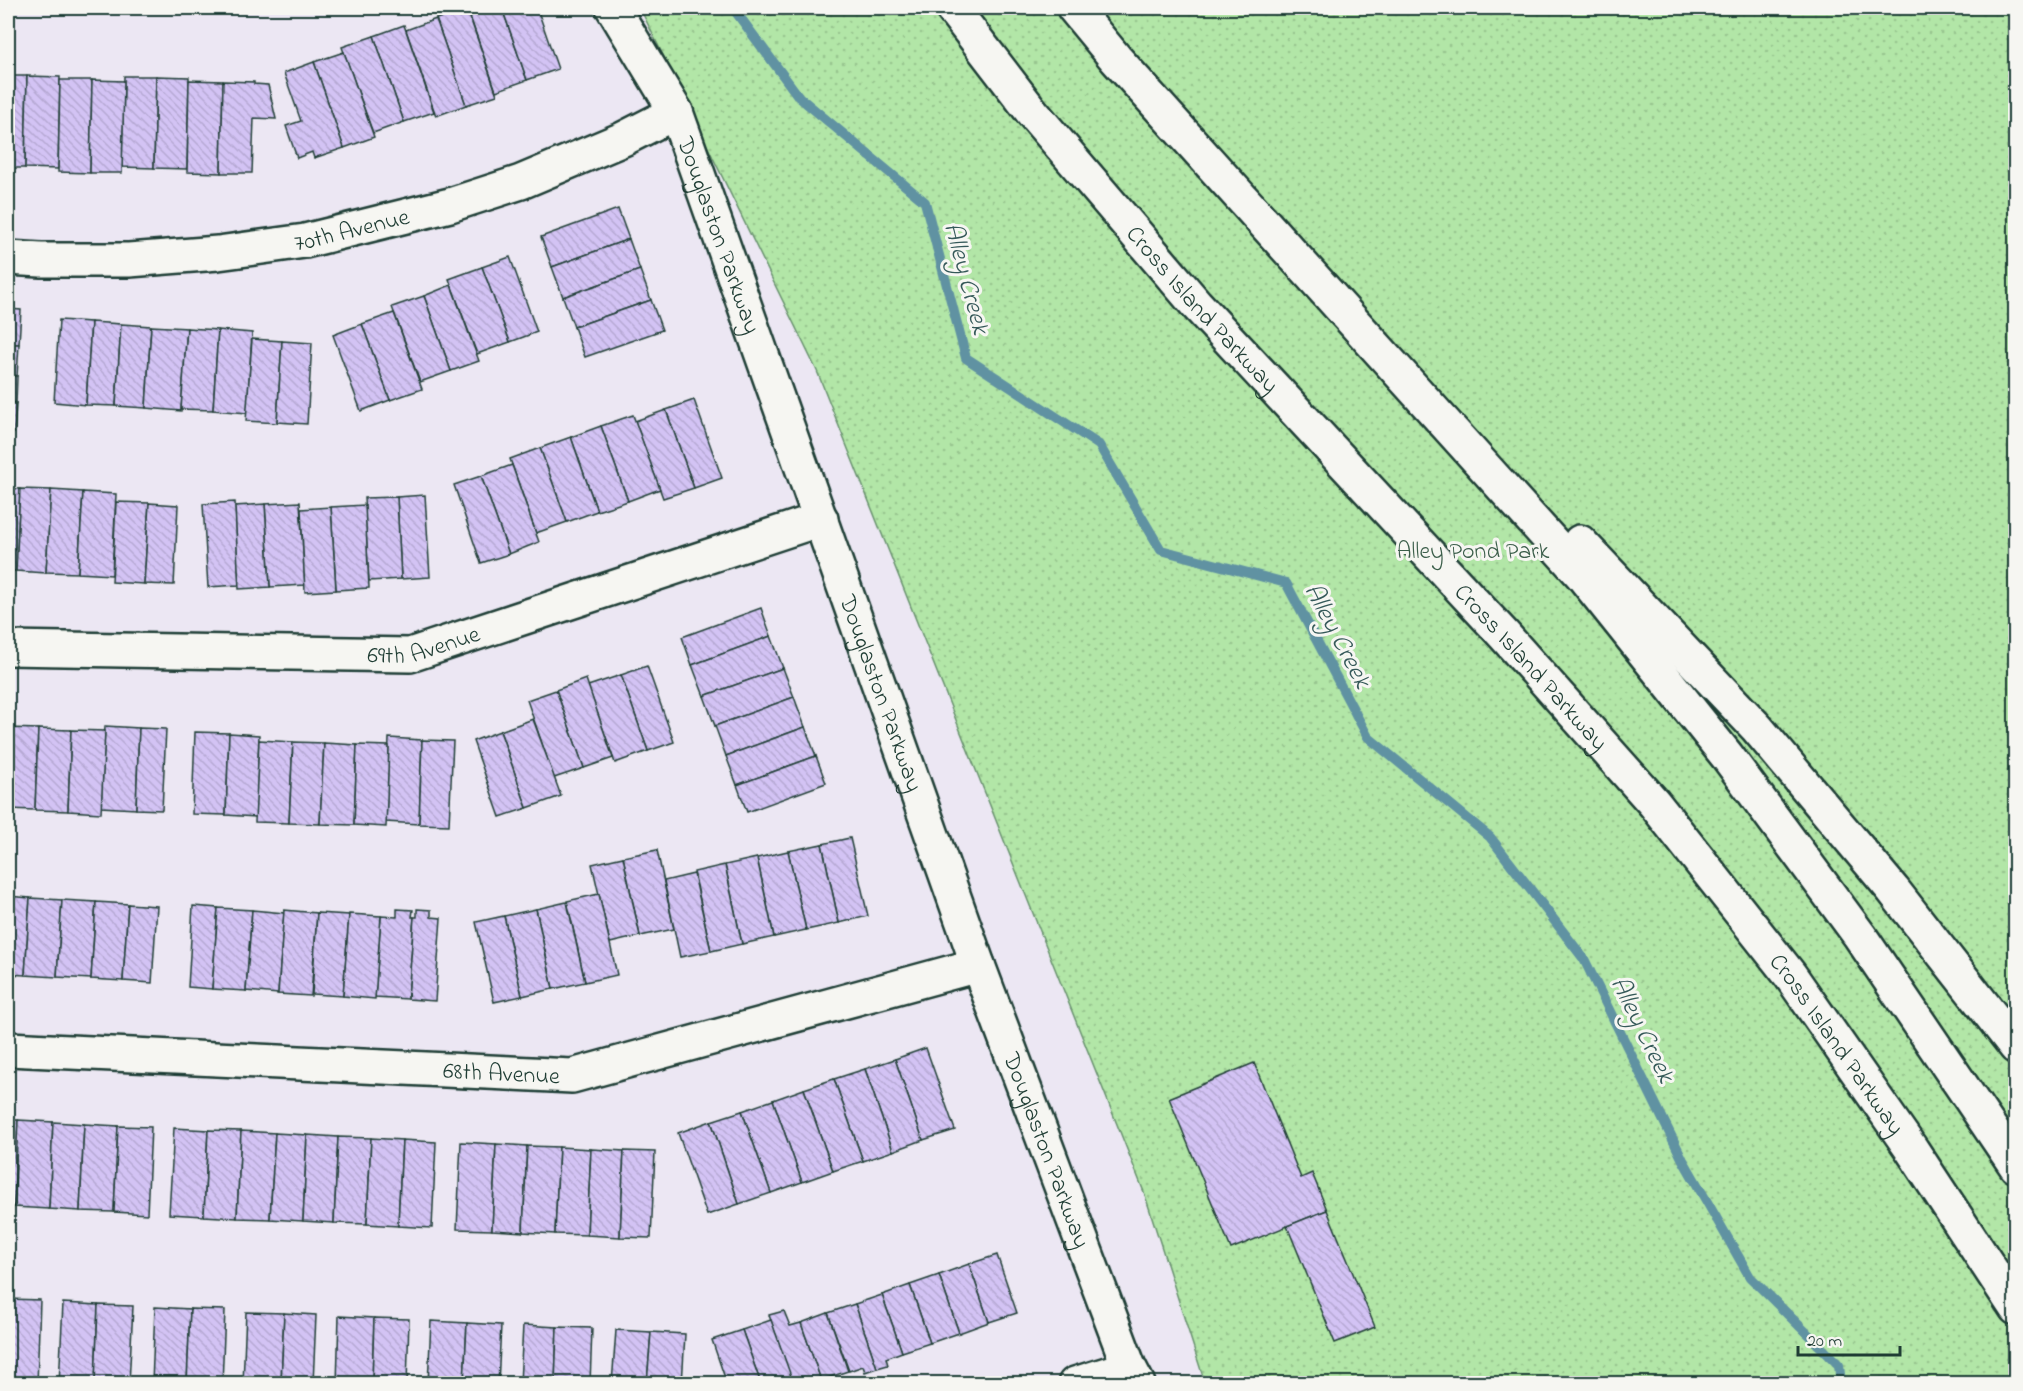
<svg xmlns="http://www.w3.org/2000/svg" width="2023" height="1391" font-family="'Indie Flower',sans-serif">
<defs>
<pattern id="park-dots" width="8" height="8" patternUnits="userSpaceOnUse" patternTransform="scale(1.5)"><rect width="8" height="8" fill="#b2e6a7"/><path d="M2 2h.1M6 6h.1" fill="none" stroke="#99c690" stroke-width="1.8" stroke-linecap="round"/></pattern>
<pattern id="building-back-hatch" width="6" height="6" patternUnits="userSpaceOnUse" patternTransform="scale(1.5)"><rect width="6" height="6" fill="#d3c3f4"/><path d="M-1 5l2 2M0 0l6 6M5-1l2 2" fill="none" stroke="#b5a8d2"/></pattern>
</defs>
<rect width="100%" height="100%" fill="#ece7f3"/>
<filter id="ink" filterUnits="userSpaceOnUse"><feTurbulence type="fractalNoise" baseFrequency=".0167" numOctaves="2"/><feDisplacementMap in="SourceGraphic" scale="12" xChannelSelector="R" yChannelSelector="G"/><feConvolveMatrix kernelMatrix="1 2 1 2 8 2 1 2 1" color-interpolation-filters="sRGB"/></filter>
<g filter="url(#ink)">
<!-- park -->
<polygon fill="url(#park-dots)" stroke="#68926e" stroke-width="1.5" points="640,8 2015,8 2015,1383 1205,1383 1144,1192 817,371"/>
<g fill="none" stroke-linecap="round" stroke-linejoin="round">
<!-- stream -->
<polyline stroke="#6092a2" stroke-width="10" points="733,8 799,97 925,202 966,358 1099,445 1161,550 1286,583 1368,737 1490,837 1584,959 1683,1160 1750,1277 1839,1365 1841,1384"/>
</g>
<!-- building -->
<g fill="url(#building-back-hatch)" stroke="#1f3d34" stroke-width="1.5">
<polygon points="467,8 502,8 527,80 496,91"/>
<polygon points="502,8 537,8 558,69 527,80"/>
<polygon points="467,9 497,95 466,105 436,19"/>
<polygon points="436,19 466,105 436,116 406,30"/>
<polygon points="404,25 434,112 404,122 374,36"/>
<polygon points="374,36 404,122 373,133 342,47"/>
<polygon points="344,52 374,137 344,148 314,62"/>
<polygon points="314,62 344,148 314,158 312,152 297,158 286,126 301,121 284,73"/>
<polygon points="8,76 27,76 25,168 8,168"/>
<polygon points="27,76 60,77 58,169 25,168"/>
<polygon points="124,76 156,76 154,168 122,167"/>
<polygon points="156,76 189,77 187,169 154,168"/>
<polygon points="60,80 92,80 90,173 58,172"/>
<polygon points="92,80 124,81 122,173 90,173"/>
<polygon points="189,80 223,81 221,173 187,172"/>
<polygon points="223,81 254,82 254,84 268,85 276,119 254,118 252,173 221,173"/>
<polygon points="618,209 629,239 552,267 541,237"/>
<polygon points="629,239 640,270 563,297 552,267"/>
<polygon points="510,257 537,332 510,342 482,267"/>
<polygon points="482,267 510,342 477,354 449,279"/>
<polygon points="640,270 651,300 574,327 563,297"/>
<polygon points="451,285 479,361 451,371 424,296"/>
<polygon points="424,296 451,371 420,382 392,307"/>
<polygon points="651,300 662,330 585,357 574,327"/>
<polygon points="8,309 21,310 19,344 8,344"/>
<polygon points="394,313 422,389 390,400 362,324"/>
<polygon points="59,320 91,322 86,405 54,402"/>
<polygon points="91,322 121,324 116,406 86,405"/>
<polygon points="121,324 151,326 146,408 116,406"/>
<polygon points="362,324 390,400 361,411 333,335"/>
<polygon points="151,326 187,328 181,411 146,408"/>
<polygon points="187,328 218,330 213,410 181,409"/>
<polygon points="218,330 252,333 247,413 213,410"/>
<polygon points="252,339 282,341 277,423 246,421"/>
<polygon points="282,341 312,343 307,424 277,422"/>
<polygon points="8,344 19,344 17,376 8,376"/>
<polygon points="8,376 17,376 16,403 8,402"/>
<polygon points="694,400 722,478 694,488 666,410"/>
<polygon points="8,402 16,403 14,433 8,432"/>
<polygon points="666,410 694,488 663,498 635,421"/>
<polygon points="633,415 660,489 628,501 601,426"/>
<polygon points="601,426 628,501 597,511 571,437"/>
<polygon points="571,437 597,511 567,522 540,448"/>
<polygon points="540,448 567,522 536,533 510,459"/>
<polygon points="512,465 539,542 509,554 481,476"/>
<polygon points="481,476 509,554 481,563 454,485"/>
<polygon points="8,488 20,489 16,571 8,571"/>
<polygon points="20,489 51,490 46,573 16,571"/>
<polygon points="51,490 83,492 78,573 46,572"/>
<polygon points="83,492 116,494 112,575 78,573"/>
<polygon points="425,495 430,577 401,579 397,497"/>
<polygon points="397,497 401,579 369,581 364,498"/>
<polygon points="116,502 149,503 144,584 112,582"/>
<polygon points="235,502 239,585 208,587 203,504"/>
<polygon points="300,502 305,585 270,587 265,504"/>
<polygon points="149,503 178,505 174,585 144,584"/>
<polygon points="265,504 270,587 239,589 235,506"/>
<polygon points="365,505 369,588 336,590 331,507"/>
<polygon points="331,507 336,590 305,592 301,509"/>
<polygon points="761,608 771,636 692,665 682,637"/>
<polygon points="771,636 783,668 704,696 692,665"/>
<polygon points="647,666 674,742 648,751 621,675"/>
<polygon points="783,668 794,697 715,726 704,696"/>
<polygon points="621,675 648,751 615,763 588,686"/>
<polygon points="586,679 613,758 584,768 556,690"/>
<polygon points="556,690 584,768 554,778 527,700"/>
<polygon points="794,697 805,727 726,756 715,726"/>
<polygon points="533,719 561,796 527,808 500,731"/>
<polygon points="105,726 139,728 136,809 101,807"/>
<polygon points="805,727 816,756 737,785 726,756"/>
<polygon points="8,728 38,729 35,810 8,809"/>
<polygon points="139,728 166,729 162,810 136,809"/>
<polygon points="38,729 71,730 68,811 35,810"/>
<polygon points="71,730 105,731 101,813 68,811"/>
<polygon points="500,731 527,808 500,817 473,741"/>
<polygon points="195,732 229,733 226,815 192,814"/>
<polygon points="229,733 259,735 256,817 226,815"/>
<polygon points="389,738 422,740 419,824 386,822"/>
<polygon points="259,740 293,742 289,823 255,822"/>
<polygon points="422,740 453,741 449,825 419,824"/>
<polygon points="293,742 324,743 320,824 289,823"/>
<polygon points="324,743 357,745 354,825 320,824"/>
<polygon points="357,745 389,746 386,827 354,825"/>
<polygon points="816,756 826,783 747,812 737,785"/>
<polygon points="850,838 868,916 839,923 822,844"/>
<polygon points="822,844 839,923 806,930 788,851"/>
<polygon points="657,850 674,929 640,936 623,857"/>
<polygon points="788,851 806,930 774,937 757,858"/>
<polygon points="623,857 640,936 610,943 592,864"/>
<polygon points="757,858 774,937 742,944 725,865"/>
<polygon points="725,865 742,944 711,951 694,872"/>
<polygon points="694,874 711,951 680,957 664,881"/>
<polygon points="599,894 617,975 585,982 567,901"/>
<polygon points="8,896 30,898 25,975 8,974"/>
<polygon points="30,898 62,900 57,977 25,975"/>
<polygon points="62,900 96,902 91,979 57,977"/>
<polygon points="96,902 128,904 123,981 91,979"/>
<polygon points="567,902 585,982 553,989 536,909"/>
<polygon points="128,904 157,906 152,983 123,981"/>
<polygon points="193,906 218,908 212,989 188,987"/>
<polygon points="218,908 252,910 246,991 212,989"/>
<polygon points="397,909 413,910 412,917 414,917 408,999 375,997 381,916 397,917"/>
<polygon points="417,909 431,910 431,917 441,918 435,1001 408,999 414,917 417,917"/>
<polygon points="536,909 553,989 522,996 504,916"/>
<polygon points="252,910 284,913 278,994 246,991"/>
<polygon points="284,910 317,913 311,996 278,994"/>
<polygon points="317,913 349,915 343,996 312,994"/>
<polygon points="349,914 381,916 375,999 343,996"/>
<polygon points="504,916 522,996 494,1002 476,922"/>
<polygon points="926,1048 955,1130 923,1140 895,1059"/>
<polygon points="895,1059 923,1140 893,1151 865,1069"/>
<polygon points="1254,1063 1301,1178 1312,1173 1327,1210 1231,1249 1169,1098"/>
<polygon points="865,1069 893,1151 863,1161 834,1079"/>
<polygon points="834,1079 863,1161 833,1171 804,1089"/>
<polygon points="804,1089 833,1171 802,1182 773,1100"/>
<polygon points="773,1100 802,1182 771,1193 742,1111"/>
<polygon points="742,1111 771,1193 739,1204 711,1121"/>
<polygon points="8,1120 18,1120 14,1207 8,1207"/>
<polygon points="18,1120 53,1122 49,1209 14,1207"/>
<polygon points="711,1121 739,1204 707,1215 678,1133"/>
<polygon points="53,1122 84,1124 80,1211 49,1209"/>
<polygon points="84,1124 118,1126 114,1212 80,1211"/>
<polygon points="118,1126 151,1127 147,1214 114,1212"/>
<polygon points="174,1128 208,1130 204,1216 169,1214"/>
<polygon points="208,1130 241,1131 237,1218 204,1216"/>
<polygon points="241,1131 275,1133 270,1219 237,1218"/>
<polygon points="275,1133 307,1135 303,1221 270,1219"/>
<polygon points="307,1135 338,1137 334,1223 303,1221"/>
<polygon points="338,1137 371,1138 367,1224 334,1223"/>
<polygon points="371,1138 402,1140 398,1226 367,1224"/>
<polygon points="402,1140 436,1142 432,1228 398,1226"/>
<polygon points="461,1142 496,1144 492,1230 457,1229"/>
<polygon points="496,1144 527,1146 523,1232 492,1230"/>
<polygon points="527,1146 559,1147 555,1234 523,1232"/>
<polygon points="559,1147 591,1149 587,1235 555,1234"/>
<polygon points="591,1149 624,1151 620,1237 587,1235"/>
<polygon points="624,1151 655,1152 651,1238 620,1237"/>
<polygon points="1327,1210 1375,1327 1335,1343 1287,1226"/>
<polygon points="997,1255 1017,1313 989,1322 969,1264"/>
<polygon points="969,1264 989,1322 959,1333 939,1275"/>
<polygon points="939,1275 959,1333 930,1343 910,1285"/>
<polygon points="910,1285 930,1343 902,1352 882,1295"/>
<polygon points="882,1295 902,1352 886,1358 888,1365 877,1368 855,1304"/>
<polygon points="8,1299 40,1300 37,1384 8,1384"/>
<polygon points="63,1303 98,1305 95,1384 59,1384"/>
<polygon points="855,1304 877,1368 865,1372 863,1366 849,1371 828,1313"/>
<polygon points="98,1305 133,1306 129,1384 95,1384"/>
<polygon points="155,1307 190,1309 187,1384 152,1384"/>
<polygon points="190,1309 225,1310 222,1384 187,1384"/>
<polygon points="784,1311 790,1326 801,1323 821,1380 811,1384 793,1384 769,1315"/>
<polygon points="246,1312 284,1313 281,1384 243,1384"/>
<polygon points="284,1313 316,1315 313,1384 281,1384"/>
<polygon points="828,1313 848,1371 821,1380 801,1323"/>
<polygon points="339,1316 374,1318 372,1384 337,1384"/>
<polygon points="374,1318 409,1319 407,1384 372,1384"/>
<polygon points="771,1320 792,1379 778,1384 761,1384 742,1330"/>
<polygon points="431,1321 467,1323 464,1384 428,1384"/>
<polygon points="467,1323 501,1325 498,1384 464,1384"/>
<polygon points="523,1325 557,1327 555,1384 520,1384"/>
<polygon points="557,1327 592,1328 590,1384 555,1384"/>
<polygon points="616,1330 651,1332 647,1384 612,1384"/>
<polygon points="742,1330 761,1384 727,1384 712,1340"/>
<polygon points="651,1332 685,1334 682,1384 647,1384"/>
</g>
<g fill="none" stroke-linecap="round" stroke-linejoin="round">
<!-- minor casing -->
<g stroke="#1f3d34" stroke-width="38">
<g id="minor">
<path id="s1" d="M8,258L41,260H129L218,253L305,241L450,205L521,182L623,139L676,112"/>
<path id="s2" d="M8,648L410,655L821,519"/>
<path id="s3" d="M8,1049L572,1076L978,965"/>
<polyline points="1075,1384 1129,1367"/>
</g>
</g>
<!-- major casing -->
<g stroke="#1f3d34" stroke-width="38">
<g id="major">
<path id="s4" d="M613,8L676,112L978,965L1129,1367L1138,1384"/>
</g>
</g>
<!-- highway casing -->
<g stroke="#1f3d34" stroke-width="38">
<g id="highway">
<path id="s5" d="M952,8L1032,112L1196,304L1504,635L1654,803L1790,975L1912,1150L2016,1308"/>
<polyline points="1074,8 1116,59 1582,575 1727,756 1860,936 2016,1166"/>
<polyline points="1580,542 1757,728 1893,890 2016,1047"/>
</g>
</g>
<!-- minor -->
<use href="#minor" stroke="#f6f6f2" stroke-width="33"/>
<!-- major -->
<use href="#major" stroke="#f6f6f2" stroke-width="33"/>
<!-- highway -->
<use href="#highway" stroke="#f6f6f2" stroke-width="33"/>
</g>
</g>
<g text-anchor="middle" stroke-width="6" stroke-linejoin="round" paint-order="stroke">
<!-- street labels -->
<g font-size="24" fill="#1f3d34" stroke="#f6f6f2">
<text dy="8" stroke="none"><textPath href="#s1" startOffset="346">70th Avenue</textPath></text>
<text dy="8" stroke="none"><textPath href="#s4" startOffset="252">Douglaston Parkway</textPath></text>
<text dy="8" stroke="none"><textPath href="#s5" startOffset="392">Cross Island Parkway</textPath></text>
<text dy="8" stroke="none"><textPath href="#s2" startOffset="417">69th Avenue</textPath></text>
<text dy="8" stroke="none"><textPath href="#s5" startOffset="878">Cross Island Parkway</textPath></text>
<text dy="8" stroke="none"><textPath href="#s4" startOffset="738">Douglaston Parkway</textPath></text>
<text dy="8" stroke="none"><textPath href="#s5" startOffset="1364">Cross Island Parkway</textPath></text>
<text dy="8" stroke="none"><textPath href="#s3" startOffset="494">68th Avenue</textPath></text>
<text dy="8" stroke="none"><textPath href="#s4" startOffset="1224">Douglaston Parkway</textPath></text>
</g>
<!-- park labels -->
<g font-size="24" fill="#3c5f4b" stroke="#f6f6f2">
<text x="1473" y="558">Alley Pond Park</text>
</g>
<!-- water labels -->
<g font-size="26" font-style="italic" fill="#355959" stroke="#f6f6f2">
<text transform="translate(968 278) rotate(75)" y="9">Alley Creek</text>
<text transform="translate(1339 635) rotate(62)" y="9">Alley Creek</text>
<text transform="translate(1644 1029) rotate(64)" y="9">Alley Creek</text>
</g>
</g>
<!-- margin -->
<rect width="2023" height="1391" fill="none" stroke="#f6f6f2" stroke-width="30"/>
<rect x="15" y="15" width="1993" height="1361" fill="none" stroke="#1f3d34" stroke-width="2" filter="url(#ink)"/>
<!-- scale -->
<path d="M1798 1346v9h102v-9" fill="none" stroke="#1f3d34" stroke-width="3"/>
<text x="1807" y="1346" font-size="18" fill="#1f3d34" stroke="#f6f6f2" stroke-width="4.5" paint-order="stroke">20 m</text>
</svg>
